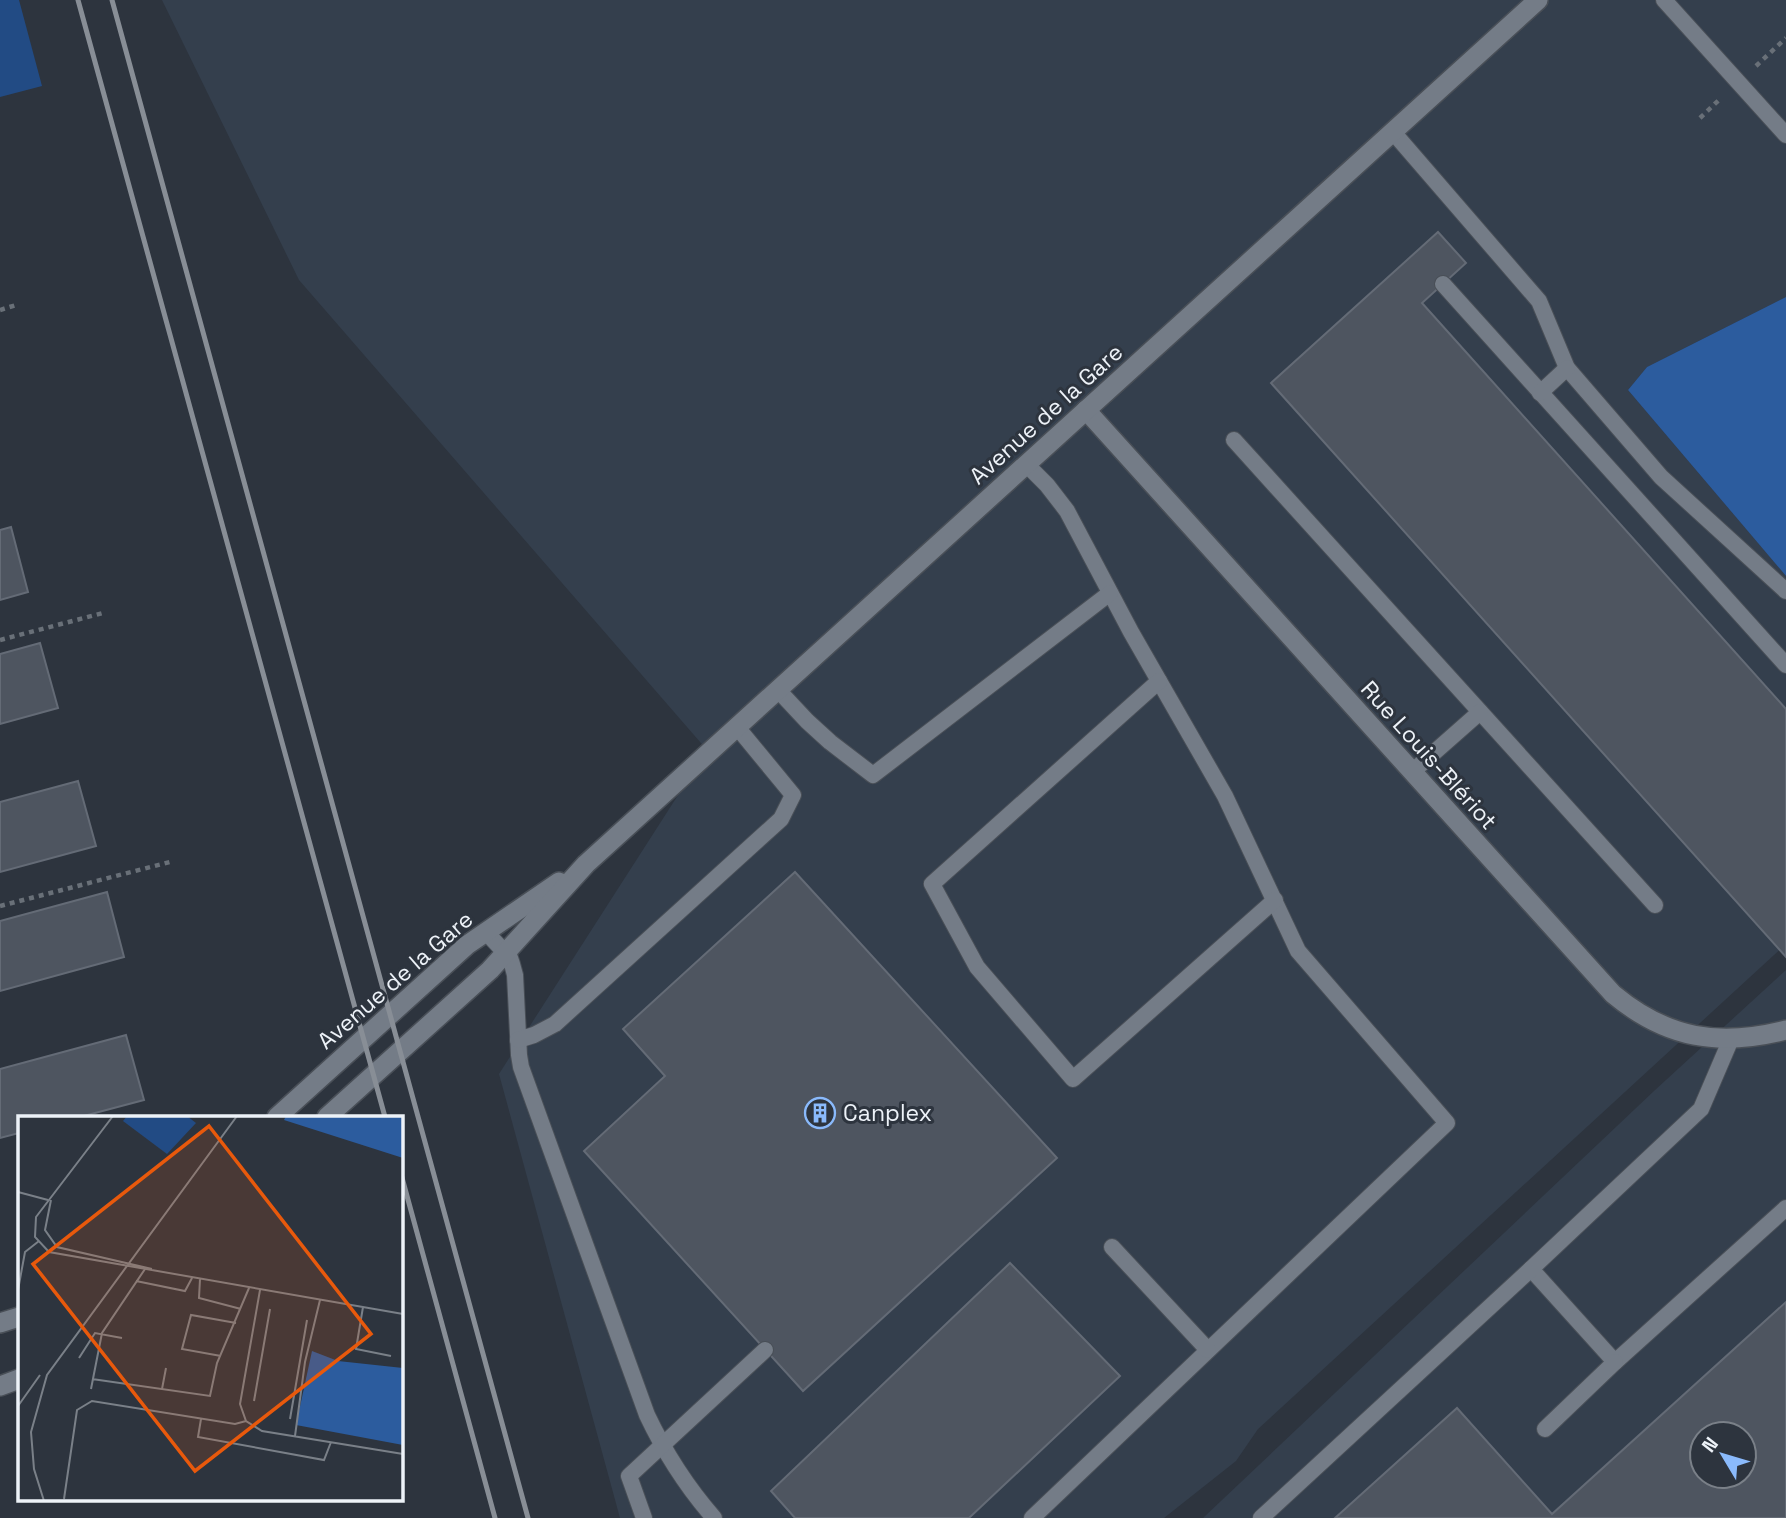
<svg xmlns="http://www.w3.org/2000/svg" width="1786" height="1518" font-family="'Space Grotesk',sans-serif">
<rect width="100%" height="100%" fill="#2d343e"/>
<!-- built -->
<g fill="#343f4d" fill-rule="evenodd">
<polygon points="162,0 1786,0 1786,297 1647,367 1628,390 1786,576 1786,944 1258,1429 1236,1461 1164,1518 620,1518 499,1074 707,750 299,280"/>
<path d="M1786,970V1518H1203L1654,1091ZM1702,1434H1744V1476H1702Z"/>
</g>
<!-- green -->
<polygon fill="#224b84" points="0,0 19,0 42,86 0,97"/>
<!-- forest -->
<polygon fill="#2c5c9e" points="1786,297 1786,576 1628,390 1647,367"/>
<!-- building -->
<g fill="#4e5560" stroke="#646b76" stroke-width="2" fill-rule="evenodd">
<polygon points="1438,232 1466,263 1422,303 1786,709 1786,957 1271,383"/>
<polygon points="11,527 28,592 0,600 0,530"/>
<polygon points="40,643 58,708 0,724 0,654"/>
<polygon points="78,781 96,846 0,872 0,802"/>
<polygon points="795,872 1057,1158 803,1391 584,1151 665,1076 623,1029"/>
<polygon points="107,892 124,957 0,991 0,921"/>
<polygon points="126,1035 144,1100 80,1117 19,1117 19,1133 0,1138 0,1069"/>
<polygon points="1010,1263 1120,1376 969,1518 795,1518 771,1491"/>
<path d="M1786,1302V1518H1335L1457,1408L1552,1514ZM1702,1434H1744V1476H1702Z"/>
</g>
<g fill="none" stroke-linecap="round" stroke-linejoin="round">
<!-- service casing -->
<g stroke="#494f57" stroke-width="18">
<g id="service">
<polyline points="1664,0 1786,135"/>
<polyline points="1393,132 1539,301 1567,368 1661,477 1786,591"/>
<polyline points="1443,284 1786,665"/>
<polyline points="1540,393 1567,368"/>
<polyline points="1234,440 1655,905"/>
<polyline points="1027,465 1047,485 1067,511 1131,632 1225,796 1298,951 1447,1123 1032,1518"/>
<polyline points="1159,681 932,884 977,967 1073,1079 1275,900"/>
<polyline points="778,690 807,721 830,742 873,775 1110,593"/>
<polyline points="1412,772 1480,712"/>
<path d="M486,932L510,958L512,964L515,975L519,1055L521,1067L647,1415C665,1453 686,1486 714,1518"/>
<polyline points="518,1040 534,1035 555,1024 781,819 793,795 737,727"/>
<polyline points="1112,1247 1208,1350"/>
<polyline points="1531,1269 1615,1362 1786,1208"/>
<polyline points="1545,1429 1615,1362"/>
<polyline points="644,1518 629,1476 765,1350"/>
<polyline points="1261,1518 1531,1269 1701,1109 1731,1039"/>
</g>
</g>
<!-- minor casing -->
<g stroke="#494f57" stroke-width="22">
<path id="minor" d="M1086,410L1613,994C1667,1039 1719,1047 1786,1030"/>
</g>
<!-- tertiary casing -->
<g stroke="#494f57" stroke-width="22">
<g id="tertiary">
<polyline points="277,1117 467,945 559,882"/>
<polyline points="327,1117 490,970 586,864 1538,0"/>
<polyline points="0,1323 19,1317"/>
<polyline points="0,1386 19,1379"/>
</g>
</g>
<!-- path -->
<g stroke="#697078" stroke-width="4.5" stroke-dasharray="5 5" stroke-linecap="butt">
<polyline points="1756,66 1786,38"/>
<polyline points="1700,118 1721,98"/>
<polyline points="0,310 16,305"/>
<polyline points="0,640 103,613"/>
<polyline points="0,906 170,862"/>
</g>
<!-- service -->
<use href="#service" stroke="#747c87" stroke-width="16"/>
<!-- minor -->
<use href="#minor" stroke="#747c87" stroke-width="19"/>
<!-- tertiary -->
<use href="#tertiary" stroke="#747c87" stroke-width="19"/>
<!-- rail -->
<g stroke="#888e96" stroke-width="5">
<polyline points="78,0 385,1117"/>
<polyline points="112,0 528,1518"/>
<polyline points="401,1174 495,1518"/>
</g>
</g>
<!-- icons -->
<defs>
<g id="building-ring" transform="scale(1.575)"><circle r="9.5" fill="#2d343e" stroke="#8abafc" stroke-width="1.5"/><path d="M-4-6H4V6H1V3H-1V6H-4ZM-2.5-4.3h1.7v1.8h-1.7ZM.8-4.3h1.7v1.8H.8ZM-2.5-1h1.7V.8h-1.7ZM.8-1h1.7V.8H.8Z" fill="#8abafc"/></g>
</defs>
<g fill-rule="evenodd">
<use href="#building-ring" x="820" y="1113"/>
</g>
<g text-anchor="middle" stroke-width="6" stroke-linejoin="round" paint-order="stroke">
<!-- street labels -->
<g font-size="23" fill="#edf2f8" stroke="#2d343e">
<text transform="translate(1046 414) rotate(-42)" y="8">Avenue de la Gare</text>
<text transform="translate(1429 755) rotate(48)" y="8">Rue Louis-Blériot</text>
<text transform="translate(395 980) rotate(-41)" y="8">Avenue de la Gare</text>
</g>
<!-- poi labels -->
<g font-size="23" fill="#edf2f8" stroke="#2d343e" text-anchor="start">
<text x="843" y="1121">Canplex</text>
</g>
</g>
<!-- overview -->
<g transform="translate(18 1116)">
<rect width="385" height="385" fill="#2d343e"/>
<path d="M109,0H169L178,7L149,38L105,5Z" fill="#224b84"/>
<path d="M268,0H385V42L266,4ZM294,235L320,245L385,252V329L278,309Z" fill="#2c5c9e"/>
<path fill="none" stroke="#7a8088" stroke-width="2" d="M95,0L18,101L17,121L31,136L385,198M0,76L30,84M33,84L27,114L39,131L134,153M182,163L181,182L223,193M118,165L167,175L174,162M0,174L7,136L21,125M242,174L222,288L228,305L244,315L385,338M345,191L338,233L373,240M203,240L164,233L173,199L218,207M61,242L77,217L104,222M74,263L192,280L199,247L231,172M73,273L84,217L127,153M144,273L148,252M236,285L252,193M0,290L22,259M183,303L180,321L306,344L313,326M272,303L289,204M277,320L287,246L302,184M46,383L59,294L74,285L217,308L228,305M26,385L16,353L13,316L29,259L219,0"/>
<path fill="#e8590c" fill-opacity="0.15" stroke="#e8590c" stroke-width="3.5" d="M191,10L353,218L177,355L15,148Z"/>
<rect width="385" height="385" fill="none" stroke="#edf2f8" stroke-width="3.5"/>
</g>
<!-- north arrow -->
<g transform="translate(1723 1455) rotate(308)"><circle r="33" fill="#2d343e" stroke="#7a8088" stroke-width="2"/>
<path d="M0-5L12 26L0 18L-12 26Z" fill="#8abafc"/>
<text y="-10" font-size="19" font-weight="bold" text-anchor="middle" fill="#edf2f8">N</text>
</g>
</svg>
